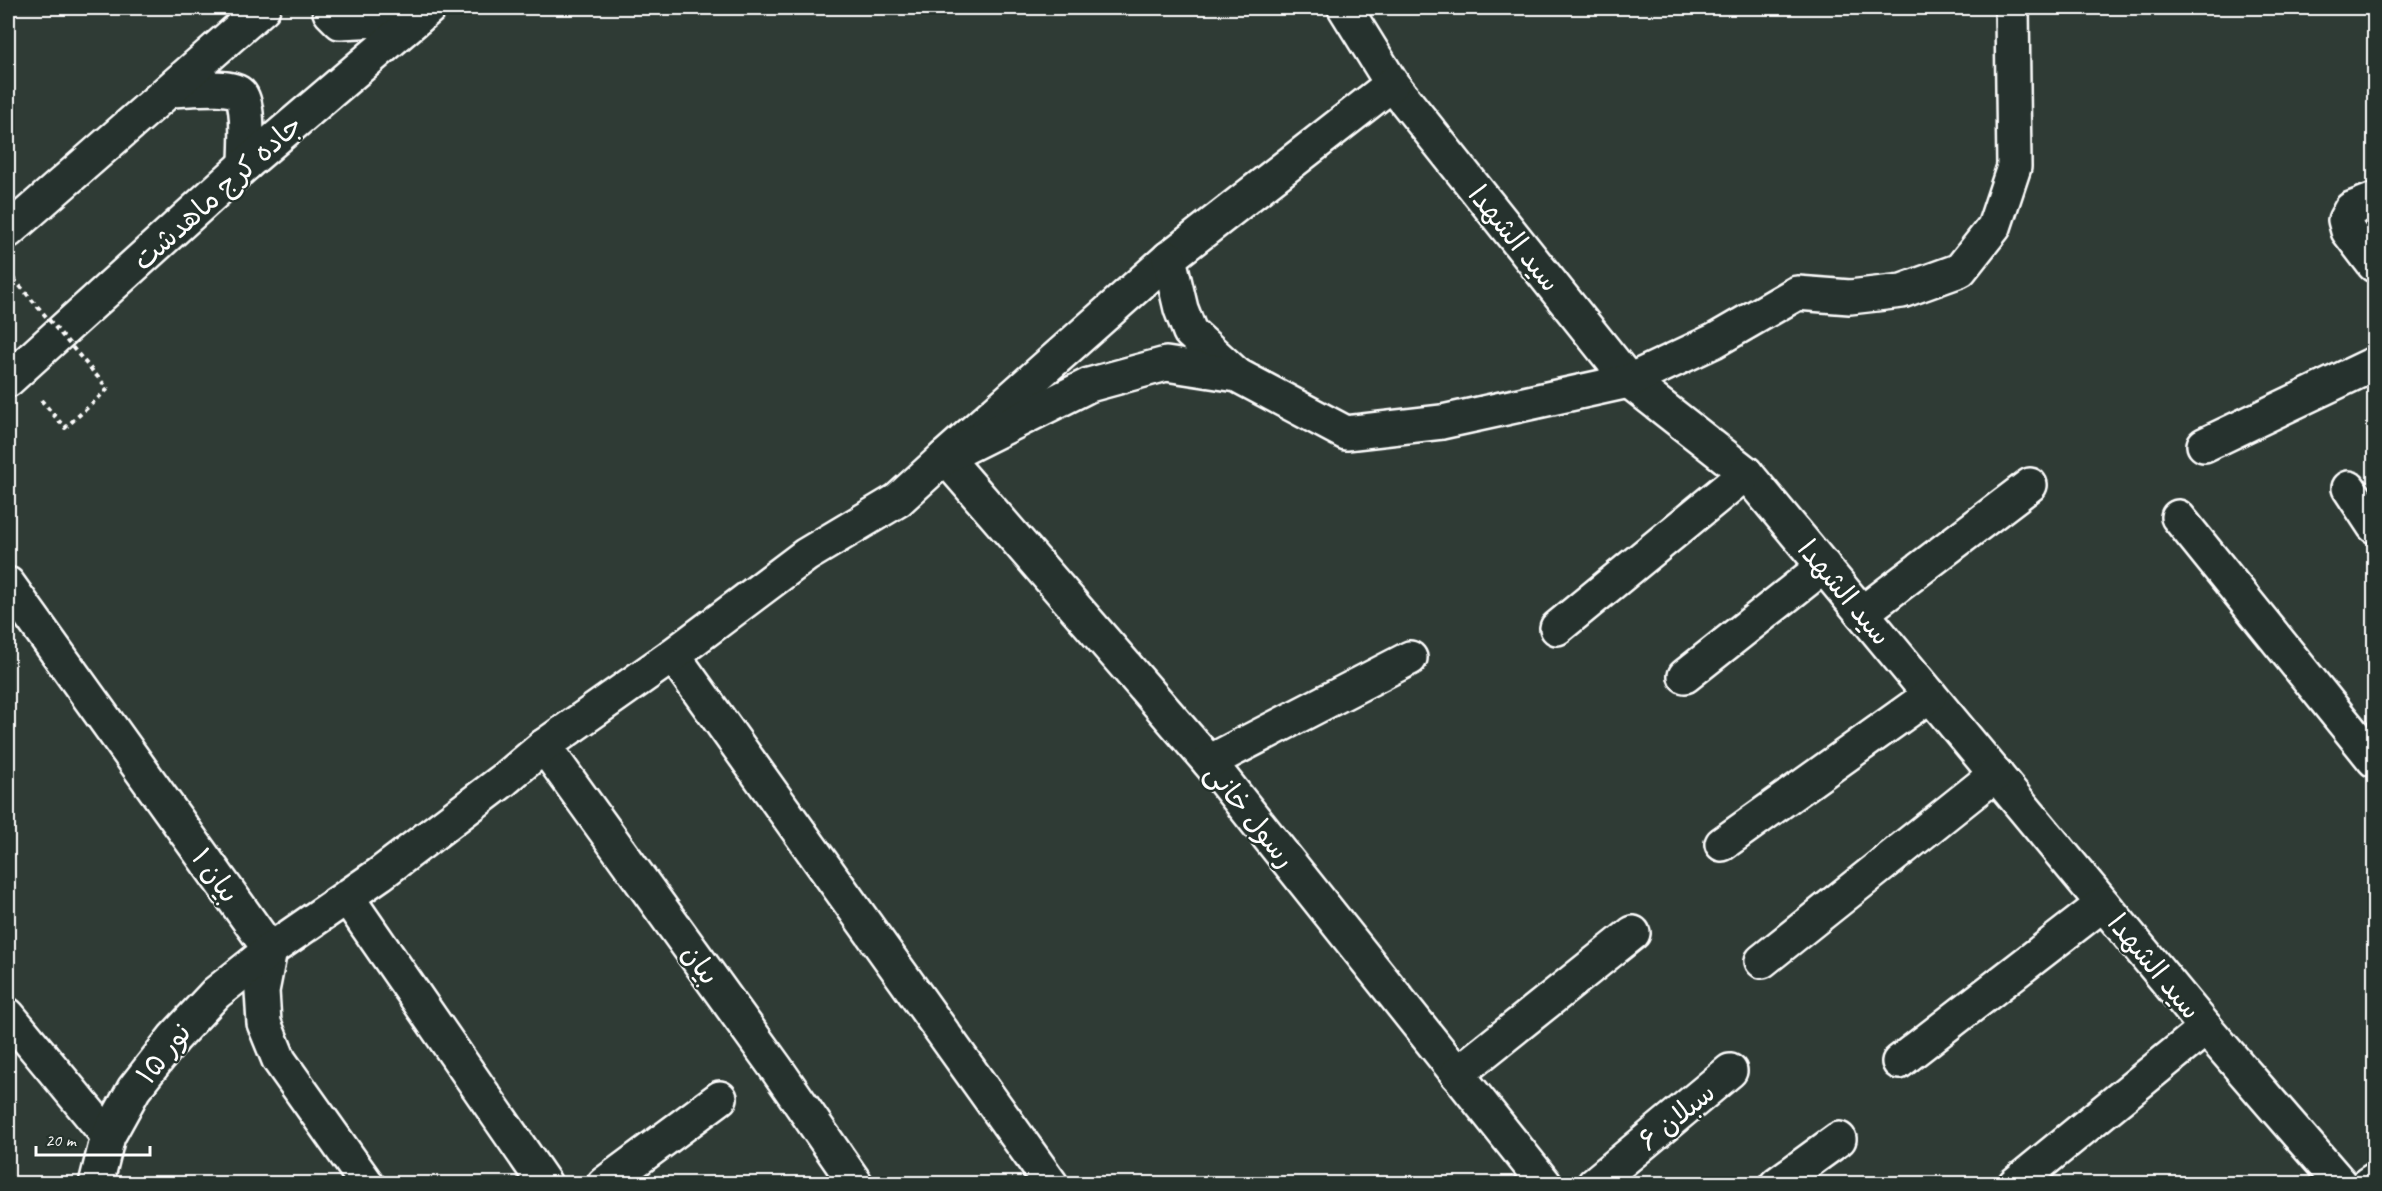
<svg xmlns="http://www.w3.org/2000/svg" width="2382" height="1191" font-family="Caveat,'Playpen Sans Arabic',sans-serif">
<rect width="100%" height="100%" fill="#2f3b35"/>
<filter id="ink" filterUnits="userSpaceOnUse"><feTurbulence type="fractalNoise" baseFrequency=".0167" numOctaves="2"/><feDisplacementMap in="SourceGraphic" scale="12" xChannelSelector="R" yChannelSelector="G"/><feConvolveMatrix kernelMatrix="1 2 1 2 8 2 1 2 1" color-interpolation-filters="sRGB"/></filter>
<g filter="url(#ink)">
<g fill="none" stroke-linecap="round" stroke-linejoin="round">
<!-- minor casing -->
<g stroke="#fff" stroke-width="38">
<g id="minor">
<polyline points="1345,8 1392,84 1629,381 1746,473 2206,1028 2341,1184"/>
<polyline points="1392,84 1169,258 945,457 1209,762 1545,1184"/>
<polyline points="2374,200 2351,209 2345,220 2348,231 2374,265"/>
<polyline points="1169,258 1181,309 1190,332 1237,375"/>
<polyline points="2204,445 2374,364"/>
<polyline points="2349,488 2374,526"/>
<polyline points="2178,517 2374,760"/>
<polyline points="8,584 270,950 262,991 264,1023 279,1060 367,1184"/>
<polyline points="1862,613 2030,485"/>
<polyline points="1557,628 1746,473"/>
<polyline points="673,655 1051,1184"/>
<polyline points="1685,676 1824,566"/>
<polyline points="544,746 776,1068 856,1184"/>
<polyline points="1209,762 1410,658"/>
<polyline points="1722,844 1930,695"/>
<polyline points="347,897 545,1184"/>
<polyline points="1762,961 1996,774"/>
<polyline points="8,1015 108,1136"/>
<polyline points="1899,1062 2103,904"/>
<polyline points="1457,1074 1633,933"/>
<polyline points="96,1184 108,1136 134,1089 174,1038 216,993 270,950 380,874 505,779 544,746 673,655 806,555 898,500 945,457 1089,385 1166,364 1237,375 1346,433 1442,422 1629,381 1714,341 1797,293 1850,297 1902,291 1960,270 1994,227 2014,167 2012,8"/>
<polyline points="604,1184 720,1098"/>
<polyline points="1594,1184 1730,1071"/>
<polyline points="1777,1184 1839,1139"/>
<polyline points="2015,1184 2206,1028"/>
<polyline points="2368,1184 2374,1180"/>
</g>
</g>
<!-- primary casing -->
<g stroke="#fff" stroke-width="38">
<g id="primary">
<polyline points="329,8 330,12 340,22 417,18"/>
<path d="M171,90C186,90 231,84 240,94C250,104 246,149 246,164"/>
<polyline points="8,231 263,8"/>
<polyline points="8,380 246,164 429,8"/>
</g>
</g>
<!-- path -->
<polyline stroke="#fff" stroke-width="4" stroke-dasharray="4.5 4.5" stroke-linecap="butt" points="41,400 65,428 108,389"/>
<!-- minor -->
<use href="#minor" stroke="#26332d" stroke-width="33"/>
<!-- primary -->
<use href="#primary" stroke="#26332d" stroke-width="33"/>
<!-- path-bridge -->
<polyline stroke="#fff" stroke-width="4" stroke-dasharray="4.5 4.5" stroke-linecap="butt" points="8,272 108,389"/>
</g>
</g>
<g text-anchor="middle" stroke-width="4.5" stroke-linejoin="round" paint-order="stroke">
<!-- street labels -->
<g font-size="28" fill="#fff" stroke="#26332d">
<text transform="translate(217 192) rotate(-42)" y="10">جاده کرج ماهدشت</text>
<text transform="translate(1515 238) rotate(51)" y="10">سید الشهدا</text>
<text transform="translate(1845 592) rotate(50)" y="10">سید الشهدا</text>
<text transform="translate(1251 815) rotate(51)" y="10">رسول خانی</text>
<text transform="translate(216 875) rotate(54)" y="10">بیان ۱</text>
<text transform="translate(701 964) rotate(54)" y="10">بیان</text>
<text transform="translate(2155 966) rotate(50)" y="10">سید الشهدا</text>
<text transform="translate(163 1053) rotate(-51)" y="10">نور ۱۵</text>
<text transform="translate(1676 1116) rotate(-39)" y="10">سبلان ۶</text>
</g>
</g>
<!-- margin -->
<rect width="2382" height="1191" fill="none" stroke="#26332d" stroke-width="30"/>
<rect x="15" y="15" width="2352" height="1161" fill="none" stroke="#fff" stroke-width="2" filter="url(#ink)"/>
<!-- scale -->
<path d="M36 1146v9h114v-9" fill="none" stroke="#ffffff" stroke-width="3"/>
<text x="45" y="1146" font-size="18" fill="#ffffff" stroke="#26332d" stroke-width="4.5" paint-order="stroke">20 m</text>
</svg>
